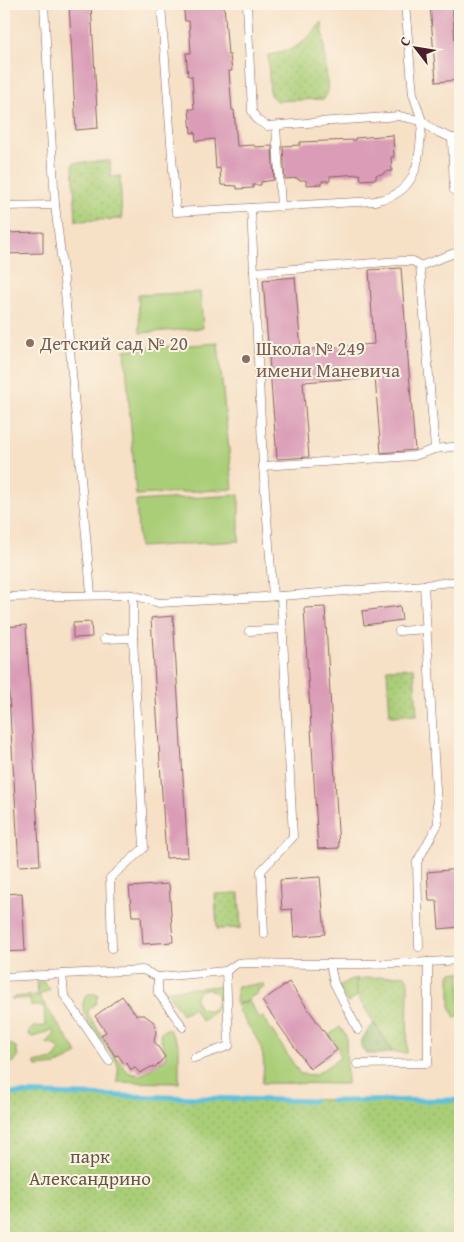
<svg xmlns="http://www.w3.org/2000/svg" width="464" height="1242" font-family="'Gentium Book Plus',serif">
<defs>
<pattern id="forest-firs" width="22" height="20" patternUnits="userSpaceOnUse" patternTransform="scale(1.25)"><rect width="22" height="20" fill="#87b168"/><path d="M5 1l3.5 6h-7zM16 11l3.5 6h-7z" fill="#708f56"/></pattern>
<pattern id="park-dots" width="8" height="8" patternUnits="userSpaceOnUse" patternTransform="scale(1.25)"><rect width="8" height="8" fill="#aace78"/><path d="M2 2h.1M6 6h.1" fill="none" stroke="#94b068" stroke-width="1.8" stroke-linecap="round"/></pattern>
</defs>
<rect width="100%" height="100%" fill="#fcf5e5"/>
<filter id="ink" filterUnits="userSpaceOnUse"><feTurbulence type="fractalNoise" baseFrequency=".02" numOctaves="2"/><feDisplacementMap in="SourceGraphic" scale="10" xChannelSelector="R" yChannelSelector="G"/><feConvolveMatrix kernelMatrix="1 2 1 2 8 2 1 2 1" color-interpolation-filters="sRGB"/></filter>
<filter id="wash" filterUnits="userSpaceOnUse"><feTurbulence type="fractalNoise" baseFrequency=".0096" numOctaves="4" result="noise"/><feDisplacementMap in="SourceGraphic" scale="20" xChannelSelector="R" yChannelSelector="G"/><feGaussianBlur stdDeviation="1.12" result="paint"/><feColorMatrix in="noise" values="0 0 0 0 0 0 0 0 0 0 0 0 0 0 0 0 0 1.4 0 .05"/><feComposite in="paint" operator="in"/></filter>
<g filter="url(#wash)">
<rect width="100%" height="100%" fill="#f6e0c6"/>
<!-- grass -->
<g fill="#aace78" stroke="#7a7652" fill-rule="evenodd">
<polygon points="200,292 203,328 140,333 138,295"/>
<polygon points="218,343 233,489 136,495 125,350"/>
<polygon points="239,495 239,541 139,547 136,501"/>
<polygon points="460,972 460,1008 458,1016 455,1018 450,1006 450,977 451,973"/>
<polygon points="353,979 356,979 357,996 348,1003 338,987"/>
<polygon points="37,982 44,982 50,989 39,996 78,1054 56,1065 37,1067 34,1063 54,1059 60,1050 55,1045 46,1043 55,1034 52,1030 34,1037 29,1035 28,1032 33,1027 45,1026 44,1006 31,1006 30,999 11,999 13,997 38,995"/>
<polygon points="264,984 264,988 258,989 258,993 251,997 249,1000 236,1004 237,986"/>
<path d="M221,986V1007L202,1021L193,1008L182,1014L167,992L168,990ZM207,989L215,992L219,1000L216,1007L209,1011L199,1008L195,998L199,991Z"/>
<path d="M88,994H98L96,1003L89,1009L88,1014L115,1056L129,1073L141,1075L166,1059C167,1050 160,1042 160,1033L168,1028L179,1045V1083L117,1082C117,1077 119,1070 118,1066C113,1048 68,1013 88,994Z"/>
<path d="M249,1001L259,1019L263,1017L300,1074L315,1075L340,1058L338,1047L329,1035L340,1027L346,1036L347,1084L262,1083C268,1048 257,1039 238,1011L237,1005Z"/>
<polygon points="11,1044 16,1047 18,1057 12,1063 4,1063 4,1045"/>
</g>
<!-- forest -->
<path fill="url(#forest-firs)" stroke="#68684a" d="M374,1023L393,1052C384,1054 355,1060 362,1040C364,1034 371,1028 374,1023Z"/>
<!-- park -->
<g fill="url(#park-dots)" stroke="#7a7652">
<path d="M322,22L328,92L324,99L276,101L270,95L268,55C296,51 304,43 322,22Z"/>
<polygon points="110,161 111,177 120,176 122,219 76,221 73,163"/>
<polygon points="414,668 417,715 390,716 387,669"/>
<polygon points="239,893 241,928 217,929 215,894"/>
<polygon points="405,975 408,980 407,1053 393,1052 357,996 356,979"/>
<polygon points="4,1094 460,1102 460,1238 4,1238"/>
</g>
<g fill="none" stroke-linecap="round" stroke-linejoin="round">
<!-- stream -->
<g stroke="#5fc1dd" stroke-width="5">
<polyline points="4,1093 314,1101"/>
<polyline points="332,1101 458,1100"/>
</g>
</g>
<g id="blocks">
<!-- building -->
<g fill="#da9cb7">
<polygon points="69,4 91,4 98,128 76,130"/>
<polygon points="183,4 224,4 228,55 230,55 232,71 229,71 232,110 234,110 237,146 254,145 255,147 272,146 274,180 261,182 261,185 253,185 253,188 237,189 237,186 221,185 220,168 216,169 214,139 196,141 195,132 191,133 189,109 194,109 192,76 188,76 186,53 191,53 189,21 185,21"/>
<polygon points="430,4 452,4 458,80 436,82"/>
<polygon points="393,135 394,157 391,157 392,171 384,172 384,174 376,175 376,179 361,180 360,174 330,176 330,181 322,181 322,184 306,185 306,180 298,180 298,178 285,179 283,146 300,145 300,142 355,140 355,138"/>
<polygon points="43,232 43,253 4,254 4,233"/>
<polygon points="401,268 415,450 381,453 375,377 303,382 309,457 277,459 263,280 295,277 301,350 374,344 369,270"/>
<polygon points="400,606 402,620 364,625 362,611"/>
<polygon points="325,607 339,848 318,849 304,608"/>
<polygon points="173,616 188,857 166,858 151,618"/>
<polygon points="91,622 92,637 73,638 73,623"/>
<polygon points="26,625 40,865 19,866 5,627"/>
<polygon points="460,869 460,927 439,929 437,901 429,901 427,872"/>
<polygon points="320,877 325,934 294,937 292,909 282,910 280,880"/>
<polygon points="169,884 173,942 143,944 141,916 132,916 129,887"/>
<polygon points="22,893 25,951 4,952 4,894"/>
<polygon points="289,982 337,1050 310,1069 262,1001"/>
<polygon points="122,996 136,1015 144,1015 154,1022 156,1032 154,1041 165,1057 155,1067 151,1067 140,1073 135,1068 131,1070 126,1062 124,1064 118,1055 115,1056 101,1035 106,1032 95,1016"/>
</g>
</g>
</g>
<g filter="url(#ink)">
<use href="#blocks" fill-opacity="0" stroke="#866361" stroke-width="1"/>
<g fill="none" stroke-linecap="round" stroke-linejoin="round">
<!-- service casing -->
<g stroke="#866361" stroke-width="9">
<g id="service">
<polyline points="44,4 55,205 64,280 91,594"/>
<path d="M161,4L176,212L375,201C381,199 389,198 394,195C421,181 420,147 422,121L399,116L267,126L257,120L252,111L247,4"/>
<polyline points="405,4 413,94 422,121 435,131 452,138 460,138"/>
<polyline points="276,126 281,207"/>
<polyline points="452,138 454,190"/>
<polyline points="4,206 55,205"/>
<polyline points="251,208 263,466 273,596"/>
<polyline points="420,266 435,449"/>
<polyline points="254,272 401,261 413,261 420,266 460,251"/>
<polyline points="263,466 414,456 435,449 460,446"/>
<polyline points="4,597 133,595 159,603 281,596 424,585 460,581"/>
<polyline points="249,631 283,629"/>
<polyline points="399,631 427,629"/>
<polyline points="104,639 133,638"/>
<polyline points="264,934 261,871 293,837 281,596"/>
<polyline points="419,947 417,862 438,824 424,585"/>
<polyline points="112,948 110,878 144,848 133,638 133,595"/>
<polyline points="330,964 334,983 358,1030"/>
<polyline points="62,974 64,995 109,1061"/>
<path d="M4,977L143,970L158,977L226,971L238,963C312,964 386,966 460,960"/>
<polyline points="158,977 158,993 183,1027"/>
<polyline points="194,1058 229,1046 226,971"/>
<polyline points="357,1064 428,1063 428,962"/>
</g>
</g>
<!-- service -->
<use href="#service" stroke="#fff" stroke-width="8"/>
</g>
</g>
<!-- markers -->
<g fill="#8d6e63" stroke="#fcf5e5" stroke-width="2">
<circle cx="30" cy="343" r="5"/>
<circle cx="246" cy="359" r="5"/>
</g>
<g text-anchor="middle" stroke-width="4" stroke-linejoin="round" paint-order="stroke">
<!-- education labels -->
<g font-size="19" fill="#785e54" stroke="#fcf5e5" text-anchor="start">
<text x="40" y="350">Детский сад № 20</text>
<text x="256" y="355">Школа № 249<tspan x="256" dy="22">имени Маневича</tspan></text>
</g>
<!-- park labels -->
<g font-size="19" fill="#675442" stroke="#fcf5e5">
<text x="90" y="1163">парк<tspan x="90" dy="22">Александрино</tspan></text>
</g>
</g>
<!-- margin -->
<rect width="464" height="1242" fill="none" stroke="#fcf5e5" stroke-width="20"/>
<!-- north arrow -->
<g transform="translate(416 48) rotate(301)" stroke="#fcf5e5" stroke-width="4" paint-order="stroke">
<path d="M0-4L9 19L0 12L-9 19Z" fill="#4a1f2b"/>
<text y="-8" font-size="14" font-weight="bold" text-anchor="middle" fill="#4a1f2b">С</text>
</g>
</svg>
